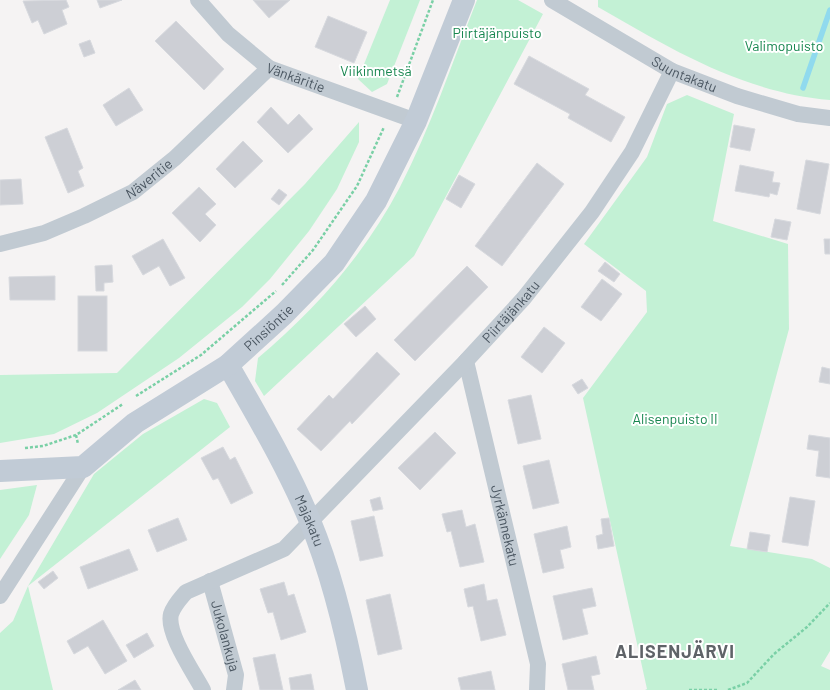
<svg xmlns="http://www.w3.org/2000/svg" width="830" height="690" font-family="Barlow,sans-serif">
<rect width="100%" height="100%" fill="#f5f3f3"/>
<!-- green -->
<g fill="#c3f1d5">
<polygon points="390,0 420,0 387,84 372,92 358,79"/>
<path d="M477,0H518L543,14L414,256L264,396L255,381L258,358C315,310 365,254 400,187C431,127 452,63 477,0Z"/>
<path d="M598,0H830V100C744,93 671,49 598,7Z"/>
<polygon points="687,95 734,114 713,221 788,244 789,329 730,546 812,559 830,568 830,651 821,666 830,670 830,690 645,690 647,689 583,398 647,312 646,291 584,244 647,157 667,104"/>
<polygon points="359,122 359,142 337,189 309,231 270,279 242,307 179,358 97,413 54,434 0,443 0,375 117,373 305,184"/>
<polygon points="204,399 217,403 230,427 28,586 53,690 0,690 0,633 13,621 28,586 94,474 143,434"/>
<polygon points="37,485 29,515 0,559 0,490"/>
</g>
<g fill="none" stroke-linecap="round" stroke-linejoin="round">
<!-- stream -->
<polyline stroke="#90daee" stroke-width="5.5" points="803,88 830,10"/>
</g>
<!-- building -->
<g fill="#cdcfd5" stroke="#d7d9de">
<polygon points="66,0 69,7 62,10 67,24 44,34 38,20 32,23 23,1"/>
<polygon points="97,0 122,0 100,8"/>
<polygon points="253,0 290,0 269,18"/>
<polygon points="328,16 367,32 354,63 315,47"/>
<polygon points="176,21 224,69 204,90 155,41"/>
<polygon points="90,40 95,53 84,57 79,44"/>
<polygon points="529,56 589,89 585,95 625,117 611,142 568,118 570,114 514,84"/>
<polygon points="129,88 143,110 116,126 103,105"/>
<polygon points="271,107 288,125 299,114 313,129 288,153 257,122"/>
<polygon points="734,125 755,129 750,151 730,147"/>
<polygon points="67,128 83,168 78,171 84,186 68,193 45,137"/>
<polygon points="243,141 263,161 235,188 216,169"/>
<polygon points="806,160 829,164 820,214 797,209"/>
<polygon points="537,163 564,184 502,266 475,246"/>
<polygon points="740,165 774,172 772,182 780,183 777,195 770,193 769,197 735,191"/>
<polygon points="459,175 475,184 461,208 446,199"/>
<polygon points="21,179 23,204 0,205 0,180"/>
<polygon points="199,187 216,204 205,214 216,225 200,242 172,213"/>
<polygon points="279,189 287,195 279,205 271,199"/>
<polygon points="775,219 791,222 787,240 771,237"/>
<polygon points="163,239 185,278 170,286 159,266 143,275 132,256"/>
<polygon points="824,239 830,239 830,254 825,254"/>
<polygon points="605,262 620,274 614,282 598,271"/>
<polygon points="112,265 113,282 104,283 104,291 96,291 95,266"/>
<polygon points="467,266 488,287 415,361 394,340"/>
<polygon points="55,276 55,300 10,300 9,277"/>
<polygon points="602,279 622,294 601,321 581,307"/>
<rect x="78" y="296" width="29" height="55"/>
<polygon points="365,306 376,319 356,337 344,324"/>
<polygon points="544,327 565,343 542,373 521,357"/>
<polygon points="377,352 400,374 352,424 350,421 321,451 297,429 329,395 333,399"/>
<polygon points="822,367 830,369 830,384 819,382"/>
<polygon points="582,379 588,388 578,394 572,385"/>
<polygon points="531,395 541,439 518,444 508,400"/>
<polygon points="435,432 456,453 420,490 398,468"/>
<polygon points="809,435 830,438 830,478 816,476 819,451 807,449"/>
<polygon points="223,447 230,460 235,457 253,493 231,504 218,478 213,480 201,458"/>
<polygon points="549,460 559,503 533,509 523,466"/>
<polygon points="380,497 383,509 373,511 370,500"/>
<polygon points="790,497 815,501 808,546 782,542"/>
<polygon points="462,510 466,527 475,524 484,562 460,567 451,531 447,532 442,514"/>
<polygon points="374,516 383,556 360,561 351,521"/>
<polygon points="178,518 187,540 157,552 148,530"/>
<polygon points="609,518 614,546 598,549 596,536 603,534 601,519"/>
<polygon points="567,526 571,547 560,550 564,568 543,573 534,534"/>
<polygon points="750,532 770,535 767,552 747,549"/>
<polygon points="129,549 138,570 88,589 80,567"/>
<polygon points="53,571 58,578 44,589 38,582"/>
<polygon points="284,582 288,596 294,594 306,632 281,640 273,612 268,613 260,589"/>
<polygon points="484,584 487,601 497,599 506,635 481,641 473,606 468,607 464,589"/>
<polygon points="592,588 596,606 582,609 588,634 563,640 553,596"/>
<polygon points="390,594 402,649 378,655 366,600"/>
<polygon points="103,620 127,661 105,674 88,646 74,654 67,641"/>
<polygon points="147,633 154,646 134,658 126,645"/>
<polygon points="275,654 283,690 260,690 253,658"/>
<polygon points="596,656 600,674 591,676 594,690 568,690 562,664"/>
<polygon points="491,671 495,690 461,690 458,678"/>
<polygon points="311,674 314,690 291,690 289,678"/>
<polygon points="135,680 141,690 118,690"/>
</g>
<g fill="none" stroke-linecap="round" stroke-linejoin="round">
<!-- path -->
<g stroke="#7ad0a6" stroke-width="2.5" stroke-dasharray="3 2" stroke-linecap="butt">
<polyline points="397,97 433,0"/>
<polyline points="282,285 313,250 357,186 384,127"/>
<polyline points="136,396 201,355 276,291"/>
<polyline points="76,435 78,444"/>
<polyline points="25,448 43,446 76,435 123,404"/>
<polyline points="689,690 719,690"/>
<polyline points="728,690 747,683 774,654 807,627 830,603"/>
</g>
<!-- street -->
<g stroke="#c1cad2" stroke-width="16">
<path id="s1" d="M198,0L228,34L269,68L416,121"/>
<path id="s2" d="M552,0L672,71L737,96L798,114L830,118"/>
<path id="s3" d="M0,244L44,233L84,216L133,192L175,158L269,68"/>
<path id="s4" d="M466,361L538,664L537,690"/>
<path id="s5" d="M210,581L236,675L234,690"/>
<polyline points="0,596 83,467"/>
<path id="s6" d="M203,690C194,673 166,633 171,614C174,605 180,599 186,592L284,549L466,361L524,298L592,212L632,152L672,71"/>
</g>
<!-- secondary -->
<g stroke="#c1cbd6" stroke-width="22">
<path id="s7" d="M228,365C257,416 287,466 310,521C332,574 346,633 357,690"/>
<path id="s8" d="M0,471L83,467L135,423L228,365L284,314L334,263L376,201L416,121L464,0"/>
</g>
</g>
<g text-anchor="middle" stroke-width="4" stroke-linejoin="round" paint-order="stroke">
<!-- park labels -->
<g font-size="14" fill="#17864f" stroke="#fff">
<text x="497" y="38">Piirtäjänpuisto</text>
<text x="784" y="51">Valimopuisto</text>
<text x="376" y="76">Viikinmetsä</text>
<text x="675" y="424">Alisenpuisto II</text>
</g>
<!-- street labels -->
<g font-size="14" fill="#4a5661" stroke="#fff">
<text dy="5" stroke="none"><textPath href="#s2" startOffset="152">Suuntakatu</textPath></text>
<text dy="5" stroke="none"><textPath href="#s1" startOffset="127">Vänkäritie</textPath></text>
<text dy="5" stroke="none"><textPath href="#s3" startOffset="164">Näveritie</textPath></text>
<text dy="5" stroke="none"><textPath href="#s6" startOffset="546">Piirtäjänkatu</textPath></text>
<text dy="5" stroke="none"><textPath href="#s8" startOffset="316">Pinsiöntie</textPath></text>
<text dy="5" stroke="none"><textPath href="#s7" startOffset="176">Majakatu</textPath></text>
<text dy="5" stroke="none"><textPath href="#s4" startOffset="169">Jyrkännekatu</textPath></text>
<text dy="5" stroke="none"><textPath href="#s5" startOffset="57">Jukolankuja</textPath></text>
</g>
<!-- district labels -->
<g font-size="18" font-weight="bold" letter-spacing="1" fill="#5f6368" stroke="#fff">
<text x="675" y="658">ALISENJÄRVI</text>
</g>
</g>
</svg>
